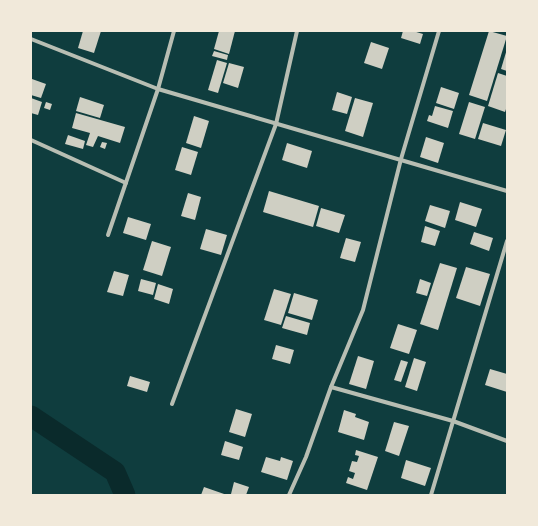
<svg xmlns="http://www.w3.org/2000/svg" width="538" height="526" font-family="'Source Serif 4',serif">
<rect width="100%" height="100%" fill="#0f3d3e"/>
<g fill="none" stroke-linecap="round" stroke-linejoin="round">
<!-- river -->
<polyline stroke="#0a2a2b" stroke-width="21" points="31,416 115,472 125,495"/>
</g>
<!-- building -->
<g fill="#cfcfc3">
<polygon points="83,31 101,31 94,53 78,48"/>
<polygon points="219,31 235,31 229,54 214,49"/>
<polygon points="403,31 413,31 423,34 420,44 401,38"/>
<polygon points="489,31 507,36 487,101 469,95"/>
<polygon points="371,42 389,48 382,69 364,63"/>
<polygon points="507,49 507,71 501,69"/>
<polygon points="214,51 228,55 227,60 212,56"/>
<polygon points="217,60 227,63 218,93 208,90"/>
<polygon points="229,63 244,67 238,88 223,83"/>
<polygon points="498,73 507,76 507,106 505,112 488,106"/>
<polygon points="32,79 46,84 41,98 31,95"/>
<polygon points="441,87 459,93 454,109 436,103"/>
<polygon points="337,92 352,97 347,114 332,110"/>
<polygon points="80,97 104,105 100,118 76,111"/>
<polygon points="31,98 42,102 38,115 31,113"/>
<polygon points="355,98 373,103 363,137 345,131"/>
<polygon points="46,102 52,104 50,110 44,108"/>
<polygon points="469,102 485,107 475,139 459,134"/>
<polygon points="435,106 453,111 448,128 427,121 429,115 432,116"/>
<polygon points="76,113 125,127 120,143 98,136 93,147 86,145 90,133 72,128"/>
<polygon points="194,116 209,121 201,148 186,143"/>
<polygon points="483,123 506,130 501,146 478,139"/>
<polygon points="68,135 85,141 83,149 65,144"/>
<polygon points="426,137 444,143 438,163 420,157"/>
<polygon points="102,142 107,143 105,149 100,147"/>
<polygon points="287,143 312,151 307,168 282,160"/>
<polygon points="182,147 198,152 191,175 175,170"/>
<polygon points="269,191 319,206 313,227 263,212"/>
<polygon points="188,193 201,197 195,220 181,216"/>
<polygon points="460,202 482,209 476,227 455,220"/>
<polygon points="430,205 450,211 445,228 425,221"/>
<polygon points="321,208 345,215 339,233 316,226"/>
<polygon points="128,217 151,224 146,240 123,233"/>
<polygon points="425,226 440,231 435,246 421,242"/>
<polygon points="206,229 227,235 221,255 200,249"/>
<polygon points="474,232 493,238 489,251 470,244"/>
<polygon points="346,238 361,242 355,262 340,258"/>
<polygon points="152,241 171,247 162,276 143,270"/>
<polygon points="440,263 457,268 438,330 420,324"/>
<polygon points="466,267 490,274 480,306 456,298"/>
<polygon points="114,271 129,275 123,296 107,292"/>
<polygon points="141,279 156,283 153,295 138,291"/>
<polygon points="420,279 431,283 427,296 416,293"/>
<polygon points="158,284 173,289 169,304 154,299"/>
<polygon points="274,289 291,294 281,325 264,320"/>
<polygon points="294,293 318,300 312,320 288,313"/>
<polygon points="286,316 310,323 307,335 282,328"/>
<polygon points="398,324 417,330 409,354 390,348"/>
<polygon points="276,345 294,350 290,364 272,359"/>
<polygon points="358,356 374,361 366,389 349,384"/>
<polygon points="414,358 426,362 417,391 405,387"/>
<polygon points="401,360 408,362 401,382 394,380"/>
<polygon points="490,369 507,374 507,392 485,385"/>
<polygon points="130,376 150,382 147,392 127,386"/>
<polygon points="236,409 252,414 245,437 229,432"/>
<polygon points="344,410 356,414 355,417 369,422 364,440 338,432"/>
<polygon points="394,422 409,426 399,456 385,451"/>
<polygon points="225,441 243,447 239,460 221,455"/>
<polygon points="356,450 378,457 367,490 346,483 348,477 353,479 355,473 349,471 352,461 357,462 359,456 355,455"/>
<polygon points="266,457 280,461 281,457 293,461 287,480 261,472"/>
<polygon points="406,460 431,468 425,486 401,478"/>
<polygon points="234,482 249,487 246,495 231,494"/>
<polygon points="204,487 227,495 201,495"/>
</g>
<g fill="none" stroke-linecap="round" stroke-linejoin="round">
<!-- minor -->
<g stroke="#b8beb3" stroke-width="4">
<polyline points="31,39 158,89 507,191"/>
<polyline points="31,140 126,183"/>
<polyline points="108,235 158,89 174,31"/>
<polyline points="331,387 453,421 507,441"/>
<polyline points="172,404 276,124 297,31"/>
<polyline points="289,495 306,457 331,387 363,310 401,159 439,31"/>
<polyline points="431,495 507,241"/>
</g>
</g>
<!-- border -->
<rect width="538" height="526" fill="none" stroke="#f1e9da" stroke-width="64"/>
</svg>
